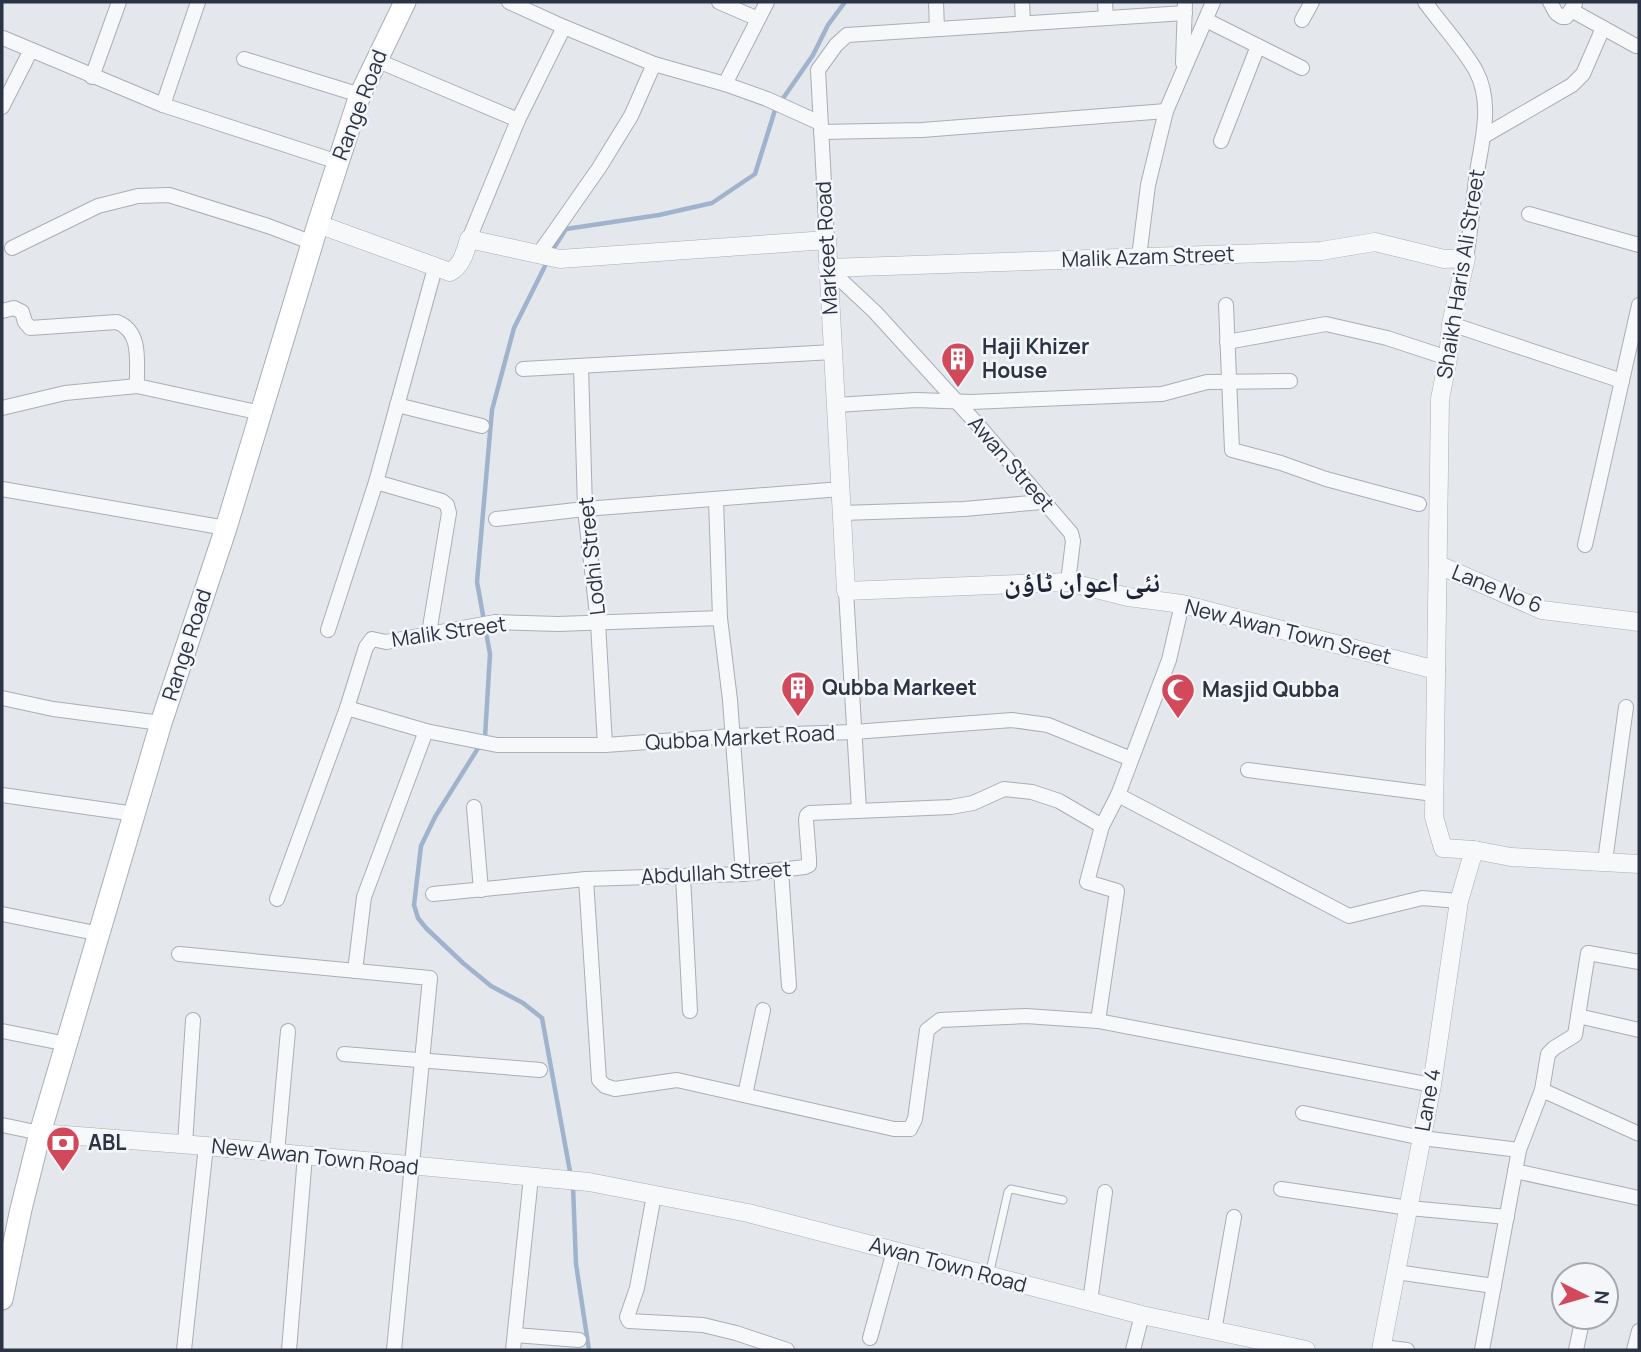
<svg xmlns="http://www.w3.org/2000/svg" width="1641" height="1352" font-family="Manrope,'Noto Naskh Arabic',sans-serif">
<rect width="100%" height="100%" fill="#e4e7ec"/>
<g fill="none" stroke-linecap="round" stroke-linejoin="round">
<!-- stream -->
<g stroke="#9fb4cc" stroke-width="4.5">
<polyline points="550,254 566,229 659,215 712,203 755,174 775,110 813,55 828,25 845,2"/>
<polyline points="547,262 514,328 492,410 477,582 490,654 485,737 435,817 421,846 414,905 418,918 426,928 463,963 491,986 523,1003 542,1018 571,1177"/>
<polyline points="573,1186 576,1264 589,1350"/>
</g>
<!-- service casing -->
<g stroke="#a9aeb7" stroke-width="9">
<polyline id="service" points="989,1275 1008,1192 1011,1189 1063,1200"/>
</g>
<!-- minor casing -->
<g stroke="#a9aeb7" stroke-width="16">
<g id="minor">
<polyline points="509,2 564,27 654,64 725,84 767,99 820,123"/>
<polyline points="719,2 758,19"/>
<polyline points="936,2 937,29"/>
<polyline points="1022,2 1023,23"/>
<polyline points="1105,2 1106,18"/>
<path d="M1425,2C1440,23 1464,49 1476,71C1493,103 1482,140 1477,172C1473,201 1471,230 1466,258"/>
<polyline points="1550,2 1556,13 1562,17 1566,17 1575,4"/>
<polyline points="1571,10 1636,46"/>
<polyline points="1206,20 1302,68"/>
<polyline points="1302,20 1312,2"/>
<polyline points="3,38 163,105 338,162"/>
<polyline points="244,59 360,95"/>
<polyline points="376,60 518,120"/>
<polyline points="1183,63 1185,2"/>
<polyline points="92,77 119,2"/>
<polyline points="725,84 767,2"/>
<polyline points="163,105 198,2"/>
<polyline points="2,107 31,50"/>
<polyline points="821,132 922,130 1166,111"/>
<polyline points="1484,136 1572,85 1583,74 1603,28"/>
<polyline points="1221,141 1258,46"/>
<polyline points="1529,214 1639,245"/>
<polyline points="469,239 518,120 564,27"/>
<polyline points="827,240 818,70 836,45 847,35 1185,13"/>
<polyline points="12,248 98,206 138,196 169,195 268,226 313,243"/>
<polyline points="538,255 599,168 631,116 654,64"/>
<polyline points="1139,257 1148,185 1166,111 1213,2"/>
<polyline points="828,268 875,312 978,425 1071,533 1073,541 1068,582"/>
<polyline points="1226,305 1232,450 1281,463 1326,479 1419,504"/>
<path d="M2,311L14,308L22,312L25,322L30,328L117,322C143,332 136,364 137,386"/>
<polyline points="1451,324 1622,381"/>
<polyline points="1227,342 1326,324 1387,338 1448,358"/>
<polyline points="581,366 585,509 598,623 605,745"/>
<polyline points="523,369 833,352"/>
<polyline points="397,405 482,426"/>
<polyline points="836,405 916,400 971,402 1162,394 1207,382 1290,381"/>
<polyline points="2,408 65,393 137,386 261,413"/>
<polyline points="376,482 442,501 447,505 449,513 429,633"/>
<polyline points="2,489 226,528"/>
<polyline points="716,499 720,618 730,700 743,874"/>
<polyline points="842,513 964,509 1042,502"/>
<polyline points="496,519 585,509 841,489"/>
<polyline points="1585,545 1639,305"/>
<polyline points="846,591 859,810"/>
<polyline points="328,630 376,482 435,268"/>
<polyline points="2,698 53,709 161,723"/>
<polyline points="347,708 426,731 497,745 605,745 733,736 854,732 1012,720 1048,725 1131,759"/>
<polyline points="1248,770 1434,794"/>
<polyline points="2,795 135,814"/>
<polyline points="1118,795 1349,916 1422,898 1459,901"/>
<polyline points="474,807 481,890"/>
<polyline points="1605,861 1626,707"/>
<polyline points="781,870 789,986"/>
<polyline points="683,876 690,1011"/>
<polyline points="586,879 599,1080 605,1086 615,1089 677,1080 894,1129 910,1129 915,1119 927,1030 940,1020 1026,1016 1098,1021 1432,1085"/>
<polyline points="433,894 586,879 743,874 805,867 809,865 809,859 806,820 807,815 810,813 951,807 973,803 1004,789 1032,792 1059,801 1102,826"/>
<polyline points="277,899 347,708 366,647 372,639 386,642 495,622 558,624 720,618"/>
<polyline points="2,914 100,934"/>
<polyline points="179,954 430,978 394,1350"/>
<polyline points="1639,962 1588,953 1578,1016 1639,1030"/>
<polyline points="355,971 364,897 426,731"/>
<polyline points="1098,1021 1117,891 1087,882 1102,826 1118,795 1169,660 1182,604"/>
<polyline points="2,1031 67,1044"/>
<polyline points="344,1054 540,1070"/>
<polyline points="1542,1090 1639,1134"/>
<polyline points="745,1095 763,1010"/>
<polyline points="1303,1113 1422,1138 1519,1150"/>
<polyline points="2,1125 40,1133"/>
<polyline points="185,1144 193,1020"/>
<polyline points="277,1153 288,1031"/>
<polyline points="1515,1171 1639,1198"/>
<polyline points="1281,1189 1409,1208 1507,1217"/>
<polyline points="654,1195 637,1288 627,1317 629,1321 703,1325 736,1333 787,1350"/>
<polyline points="1396,1272 1494,1286"/>
<polyline points="1090,1302 1105,1192"/>
<polyline points="1214,1331 1234,1217"/>
<polyline points="515,1335 579,1340"/>
<polyline points="870,1338 894,1251"/>
<polyline points="1382,1347 1407,1350"/>
<polyline points="184,1350 206,1146"/>
<polyline points="289,1350 305,1156"/>
<polyline points="513,1350 531,1177"/>
<polyline points="1133,1350 1142,1315"/>
<polyline points="1482,1350 1519,1150 1542,1090 1548,1054 1554,1048 1575,1035 1578,1016"/>
<polyline points="1576,1350 1583,1317"/>
<polyline points="1634,1350 1639,1331"/>
</g>
</g>
<!-- tertiary casing -->
<g stroke="#a9aeb7" stroke-width="19">
<g id="tertiary">
<path d="M318,224L450,272C462,266 465,252 469,239L560,259L827,240L846,591L1068,582L1128,597L1182,604L1436,670"/>
<polyline points="828,268 1321,251 1375,242 1444,259 1466,258 1451,324 1448,358 1440,399 1434,817 1443,848 1474,850 1511,857 1639,864"/>
<polyline points="1439,565 1542,610 1639,622"/>
<polyline points="40,1133 206,1146 589,1182 748,1213 1142,1315 1306,1350"/>
<polyline points="1381,1350 1432,1085 1459,901 1474,850"/>
</g>
</g>
<!-- secondary casing -->
<g stroke="#a9aeb7" stroke-width="23">
<polyline id="secondary" points="2,1299 21,1209 40,1133 161,723 226,528 318,224 360,95 405,2"/>
</g>
<!-- service -->
<use href="#service" stroke="#f7f8fa" stroke-width="7"/>
<!-- minor -->
<use href="#minor" stroke="#f7f8fa" stroke-width="14"/>
<!-- tertiary -->
<use href="#tertiary" stroke="#f7f8fa" stroke-width="18"/>
<!-- secondary -->
<use href="#secondary" stroke="#fff" stroke-width="21"/>
</g>
<!-- icons -->
<defs>
<g id="building-pin" transform="scale(1.75)"><path d="M0 17L-7.5 6A9.5 9.5 0 1 1 7.5 6Z" fill="#d1495b" stroke="#f4f6f9"/><path d="M-4-6H4V6H1V3H-1V6H-4ZM-2.5-4.3h1.7v1.8h-1.7ZM.8-4.3h1.7v1.8H.8ZM-2.5-1h1.7V.8h-1.7ZM.8-1h1.7V.8H.8Z" fill="#fff"/></g>
<g id="mosque-pin" transform="scale(1.75)"><path d="M0 17L-7.5 6A9.5 9.5 0 1 1 7.5 6Z" fill="#d1495b" stroke="#f4f6f9"/><path d="M3.5-4.9A6 6 0 1 0 3.5 4.9A5 5 0 1 1 3.5-4.9Z" fill="#fff"/></g>
<g id="bank-pin" transform="scale(1.75)"><path d="M0 17L-7.5 6A9.5 9.5 0 1 1 7.5 6Z" fill="#d1495b" stroke="#f4f6f9"/><path d="M-6-4H6V4H-6ZM0-2.3a2.3 2.3 0 1 0 0 4.6a2.3 2.3 0 1 0 0-4.6Z" fill="#fff"/></g>
</defs>
<g fill-rule="evenodd">
<use href="#building-pin" x="958" y="359"/>
<use href="#building-pin" x="798" y="688"/>
<use href="#mosque-pin" x="1178" y="690"/>
<use href="#bank-pin" x="63" y="1143"/>
</g>
<g text-anchor="middle" stroke-width="5" stroke-linejoin="round" paint-order="stroke">
<!-- street labels -->
<g font-size="21" fill="#2b3445" stroke="#f4f6f9">
<text transform="translate(360 105) rotate(-69)" y="7">Range Road</text>
<text transform="translate(827 248) rotate(-93)" y="7">Markeet Road</text>
<text transform="translate(1148 257) rotate(-2)" y="7">Malik Azam Street</text>
<text transform="translate(1461 274) rotate(-81)" y="7">Shaikh Haris Ali Street</text>
<text transform="translate(1011 464) rotate(49)" y="7">Awan Street</text>
<text transform="translate(592 556) rotate(-96)" y="7">Lodhi Street</text>
<text transform="translate(1497 589) rotate(22)" y="7">Lane No 6</text>
<text transform="translate(449 632) rotate(-8)" y="7">Malik Street</text>
<text transform="translate(1288 632) rotate(14)" y="7">New Awan Town Sreet</text>
<text transform="translate(187 645) rotate(-72)" y="7">Range Road</text>
<text transform="translate(740 738) rotate(-3)" y="7">Qubba Market Road</text>
<text transform="translate(716 873) rotate(-3)" y="7">Abdullah Street</text>
<text transform="translate(1428 1100) rotate(-80)" y="7">Lane 4</text>
<text transform="translate(315 1157) rotate(6)" y="7">New Awan Town Road</text>
<text transform="translate(948 1265) rotate(15)" y="7">Awan Town Road</text>
</g>
<!-- poi labels -->
<g font-size="21" font-weight="bold" fill="#2b3445" stroke="#f4f6f9" text-anchor="start">
<text x="982" y="354">Haji Khizer<tspan x="982" dy="24">House</tspan></text>
<text x="822" y="695">Qubba Markeet</text>
<text x="1202" y="697">Masjid Qubba</text>
<text x="88" y="1150">ABL</text>
</g>
<!-- district labels -->
<g font-size="28" font-weight="bold" fill="#1d2536" stroke="#f4f6f9">
<text x="1082" y="592">نئی اعوان ٹاؤن</text>
</g>
</g>
<!-- border -->
<rect width="1641" height="1352" fill="none" stroke="#2b3445" stroke-width="7"/>
<!-- north arrow -->
<g transform="translate(1585 1296) rotate(95)"><circle r="33" fill="#f4f6f9" stroke="#a4a8b1" stroke-width="2"/>
<path d="M0-5L12 26L0 18L-12 26Z" fill="#d1495b"/>
<text y="-10" font-size="19" font-weight="bold" text-anchor="middle" fill="#2b3445">N</text>
</g>
</svg>
